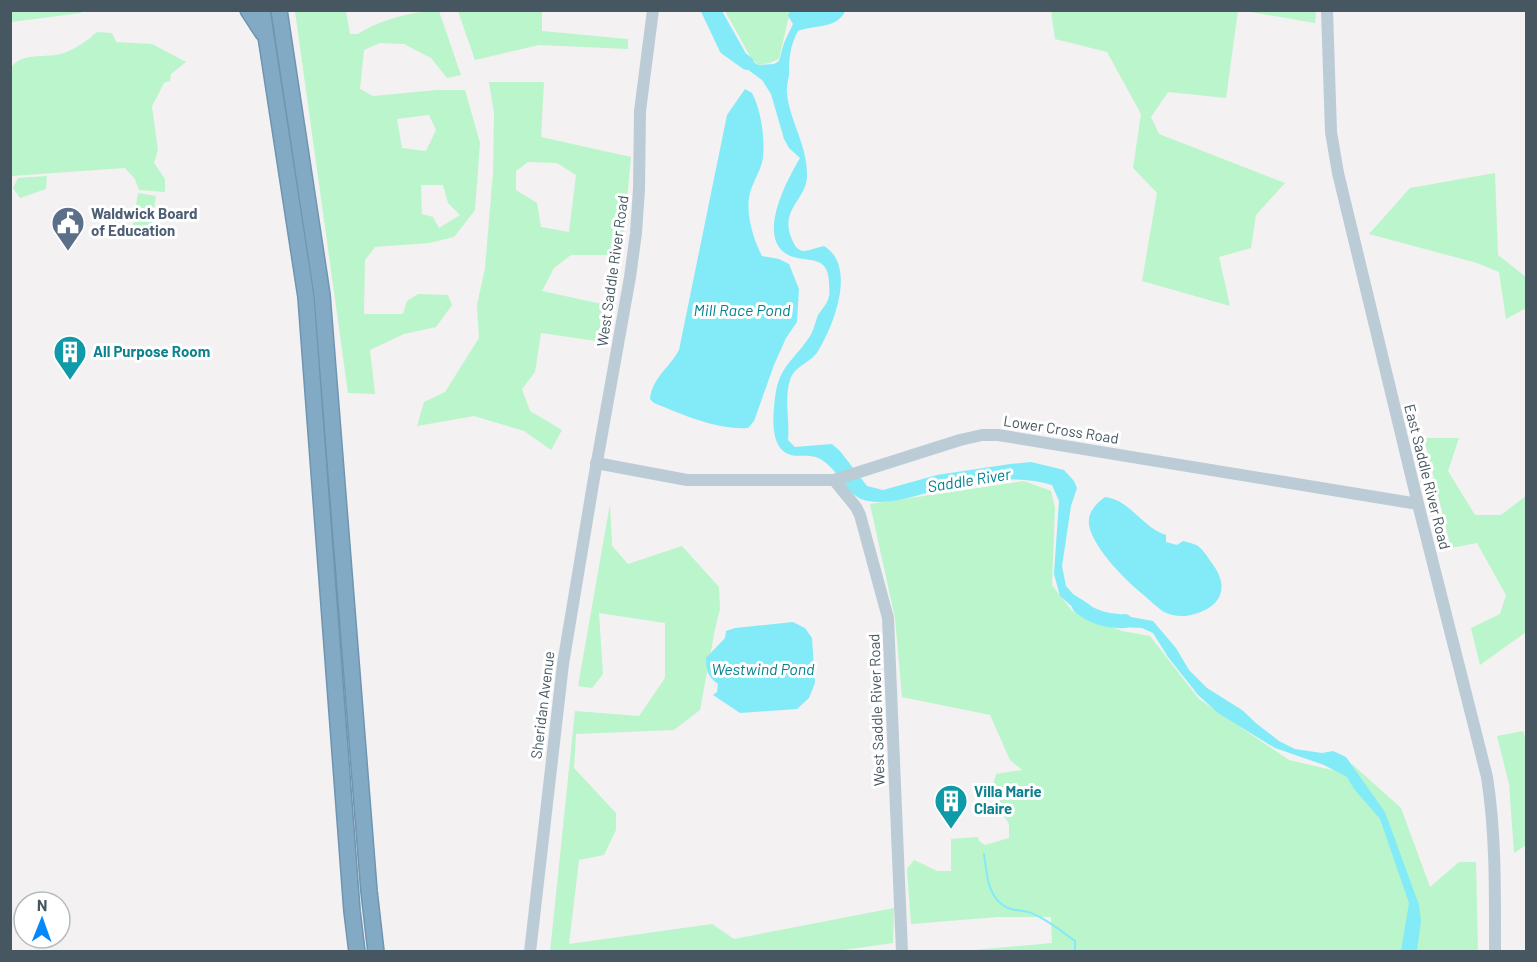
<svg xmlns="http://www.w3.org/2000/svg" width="1537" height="962" font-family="Barlow,sans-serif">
<rect width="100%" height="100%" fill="#f3f1f1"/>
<!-- green -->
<g fill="#bbf5cb" fill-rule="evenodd">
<polygon points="81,11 81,13 11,22 11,11"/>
<path d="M295,11H346L350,34H358C376,21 416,10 439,11L461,75L447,78L431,58L404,44L380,43L364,50L360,89L373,96L437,90H465L480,143L475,210L454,237L429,243L375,247L365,260L364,314H403L407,301L418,294L448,295L452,305L436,327L404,334L370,350L375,394L348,393ZM429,115L436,130L426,151L402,148L397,119ZM421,185H443L448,203L460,215L439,228L433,217L422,214Z"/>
<polygon points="458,11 542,11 542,31 628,39 628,49 539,45 475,60"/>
<polygon points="725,11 790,11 779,59 769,63 758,65 751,58"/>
<polygon points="1051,11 1238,11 1226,98 1168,92 1151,117 1159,134 1285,183 1256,215 1251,248 1219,257 1230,306 1142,281 1157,193 1133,168 1141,114 1107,52 1055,39"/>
<polygon points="1245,11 1311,11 1316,13 1315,23"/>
<path d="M97,32L112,33L116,42L152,44L186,62L171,74L170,81L164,83L152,106L158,150L154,163L165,179V192L139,190L135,179L125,168L11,176V68C22,51 47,59 64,53C77,48 87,41 97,32Z"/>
<path d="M489,82H544L541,137L631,157L622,255H571L554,268L542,291L611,306L603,342L541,333L535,372L522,389L530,411L562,430L551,450L524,431L474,416L417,426L424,402L445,392L479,338L477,305L485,268L493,172L494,113ZM528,162L557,163L576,175L569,232L541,227L537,203L516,190V171Z"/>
<polygon points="1495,173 1498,255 1526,277 1526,308 1506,319 1499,272 1477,263 1369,234 1410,188"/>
<polygon points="47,176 46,189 20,198 13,188 18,178"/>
<polygon points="138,193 156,196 150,235 132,232"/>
<polygon points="1424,438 1459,438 1448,471 1475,515 1501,515 1526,496 1526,632 1480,665 1471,628 1500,614 1506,595 1477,543 1451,548"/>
<polygon points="1024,481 1051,491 1055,508 1052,585 1072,611 1122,631 1150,636 1199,699 1289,760 1349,774 1352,764 1401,808 1430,887 1459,862 1476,862 1478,951 951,952 1052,943 1051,917 998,917 911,924 907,869 914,860 937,871 951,871 951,839 978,837 979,841 985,845 1009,838 1009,824 998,806 1001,799 1001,788 993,785 996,774 1022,770 1010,760 990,715 902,697 895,618 870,504"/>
<polygon points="610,504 612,546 628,564 682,546 719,587 720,609 715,629 700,710 674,730 576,734 574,768 616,813 616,830 604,855 579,860 569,944 712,924 734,939 894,908 893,943 830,952 550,952 575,711 639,716 665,678 665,623 599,613 603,674 592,688 578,686"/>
<polygon points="1523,731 1526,741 1526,845 1514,853 1509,784 1497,736"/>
</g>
<!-- water -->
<g fill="#83ebf7">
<path d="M702,11H722L749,59L758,65L774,64L779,61L784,43L793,24L788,16L790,11H845C838,29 812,25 798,31C790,46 789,58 789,75C788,81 786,88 787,94C790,121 807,145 807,174C808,199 780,208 791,237C799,259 808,249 824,246C857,266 834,325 818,351C811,363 795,365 790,380C784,399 790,421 788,440L795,447L832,444L840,451L867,486L883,490L937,475L1010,464L1031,462L1064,470L1074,481L1077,488L1071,506L1062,566L1066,586L1073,594L1090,605L1092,612L1096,617L1103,620L1131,617L1153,621L1176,648L1189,670L1207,688L1242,710L1257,724L1279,741L1295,749L1322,753L1333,751L1346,757L1385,812L1419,905L1421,921L1417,951H1401L1409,903L1380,819L1354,789L1347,777L1324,765L1275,748L1218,713L1198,695L1168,657L1153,633L1142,628L1103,626L1087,620L1060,596L1054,574L1059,501L1052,485C1018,475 978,480 944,488C920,494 889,507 864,500C847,496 836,465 818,458C810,454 799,457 791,455C769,449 773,415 775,398C779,365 794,361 810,336C814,330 815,322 818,315C822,309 828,303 829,296C830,292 829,286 829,282C828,251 802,265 785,253C758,234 787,180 800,158L789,148L784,139L771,94L762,80L739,63L733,52L720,39Z"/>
<path d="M745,89L752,93C761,110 765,137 763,157C762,169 753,181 750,193C745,212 753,239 762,256L779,259L789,264L799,289L798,305L797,322L786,338L774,365L754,421L748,428C716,430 684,415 654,403L650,399C652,378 670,367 679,350L727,115Z"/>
<path d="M1105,497C1131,500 1141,527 1166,535V542L1177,545L1183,541C1187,542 1192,543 1196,545C1202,548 1207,556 1211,562C1229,585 1224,605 1195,614C1185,617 1174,617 1164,612C1156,607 1148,598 1140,592C1125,579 1107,561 1097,544C1085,524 1085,512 1105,497Z"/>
<path d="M793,622L805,628L812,638L815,683L809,698L797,709L740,713L713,695L717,692L718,684C708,677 706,670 706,658L725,638L726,631L735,628Z"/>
</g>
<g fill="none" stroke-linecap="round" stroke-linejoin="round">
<!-- stream -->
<path stroke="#83ebf7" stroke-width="2" d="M984,854C987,873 987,899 1008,908C1015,911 1024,910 1031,913C1047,919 1061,931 1075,941V952"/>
<!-- river -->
<g stroke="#83ebf7" stroke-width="14">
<polyline points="708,10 726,48 747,63"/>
<path d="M1079,606C1091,617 1109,622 1125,621"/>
</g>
<!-- highway casing -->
<g stroke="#6e95b1" stroke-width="18">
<g id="highway">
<polyline points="248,10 263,33"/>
<polyline points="262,10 306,297 352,911 357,952"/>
<polyline points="279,10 322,295 369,891 376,952"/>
</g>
</g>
<!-- secondary -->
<g stroke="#bcccd7" stroke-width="12">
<path d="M1327,10L1331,132L1338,173L1418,504L1487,777C1496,835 1495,893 1495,952"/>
<polyline points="596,463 687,480 834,480 960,440 982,435 998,435 1418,504"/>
<polyline points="834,480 856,507 860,515 888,618 902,952"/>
<polyline points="530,952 563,664 593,484 630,277 636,233 639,189 640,111 653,10"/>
</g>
<!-- highway -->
<use href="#highway" stroke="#83aac5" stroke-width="15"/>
</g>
<!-- icons -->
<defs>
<g id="civic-pin" transform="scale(1.725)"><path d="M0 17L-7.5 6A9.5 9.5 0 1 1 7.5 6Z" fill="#5c6f8a" stroke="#fff"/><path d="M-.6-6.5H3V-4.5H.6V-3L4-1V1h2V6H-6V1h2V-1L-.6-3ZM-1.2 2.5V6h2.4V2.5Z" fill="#fff"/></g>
<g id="building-pin" transform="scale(1.725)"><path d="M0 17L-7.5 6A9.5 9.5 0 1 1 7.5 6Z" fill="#0f9aa8" stroke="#fff"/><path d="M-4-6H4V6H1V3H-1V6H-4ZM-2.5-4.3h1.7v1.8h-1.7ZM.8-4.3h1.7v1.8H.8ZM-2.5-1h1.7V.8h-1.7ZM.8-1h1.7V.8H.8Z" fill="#fff"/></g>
</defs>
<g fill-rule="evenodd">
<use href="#civic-pin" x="68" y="223"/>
<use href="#building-pin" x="70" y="352"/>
<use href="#building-pin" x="951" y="801"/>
</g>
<g text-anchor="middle" stroke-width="6" stroke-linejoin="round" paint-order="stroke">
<!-- service labels -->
<g font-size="15" font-weight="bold" fill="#4e5e75" stroke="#fff" text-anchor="start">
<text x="91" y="219">Waldwick Board<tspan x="91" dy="17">of Education</tspan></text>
</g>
<!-- street labels -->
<g font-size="15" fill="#465761" stroke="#fff">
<text transform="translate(613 271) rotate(-82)" y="5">West Saddle River Road</text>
<text transform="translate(1061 430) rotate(9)" y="5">Lower Cross Road</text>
<text transform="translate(1427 477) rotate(76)" y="5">East Saddle River Road</text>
<text transform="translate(543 705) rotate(-83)" y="5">Sheridan Avenue</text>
<text transform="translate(877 710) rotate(-92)" y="5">West Saddle River Road</text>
</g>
<!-- culture labels -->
<g font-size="15" font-weight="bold" fill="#0d838f" stroke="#fff" text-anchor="start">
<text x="93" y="357">All Purpose Room</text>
<text x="974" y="797">Villa Marie<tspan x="974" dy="17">Claire</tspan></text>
</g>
<!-- water labels -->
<g font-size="16" font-style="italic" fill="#048290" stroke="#fff">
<text x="742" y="316">Mill Race Pond</text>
<text transform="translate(969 480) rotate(-9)" y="6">Saddle River</text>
<text x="763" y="675">Westwind Pond</text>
</g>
</g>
<!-- border -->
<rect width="1537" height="962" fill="none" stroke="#465761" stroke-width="24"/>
<!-- north arrow -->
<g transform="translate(42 920) rotate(1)"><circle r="28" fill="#ffffff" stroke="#b5bcc0" stroke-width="1.5"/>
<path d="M0-4.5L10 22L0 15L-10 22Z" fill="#0289fc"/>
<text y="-9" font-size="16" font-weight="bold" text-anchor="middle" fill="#465761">N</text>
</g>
</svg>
